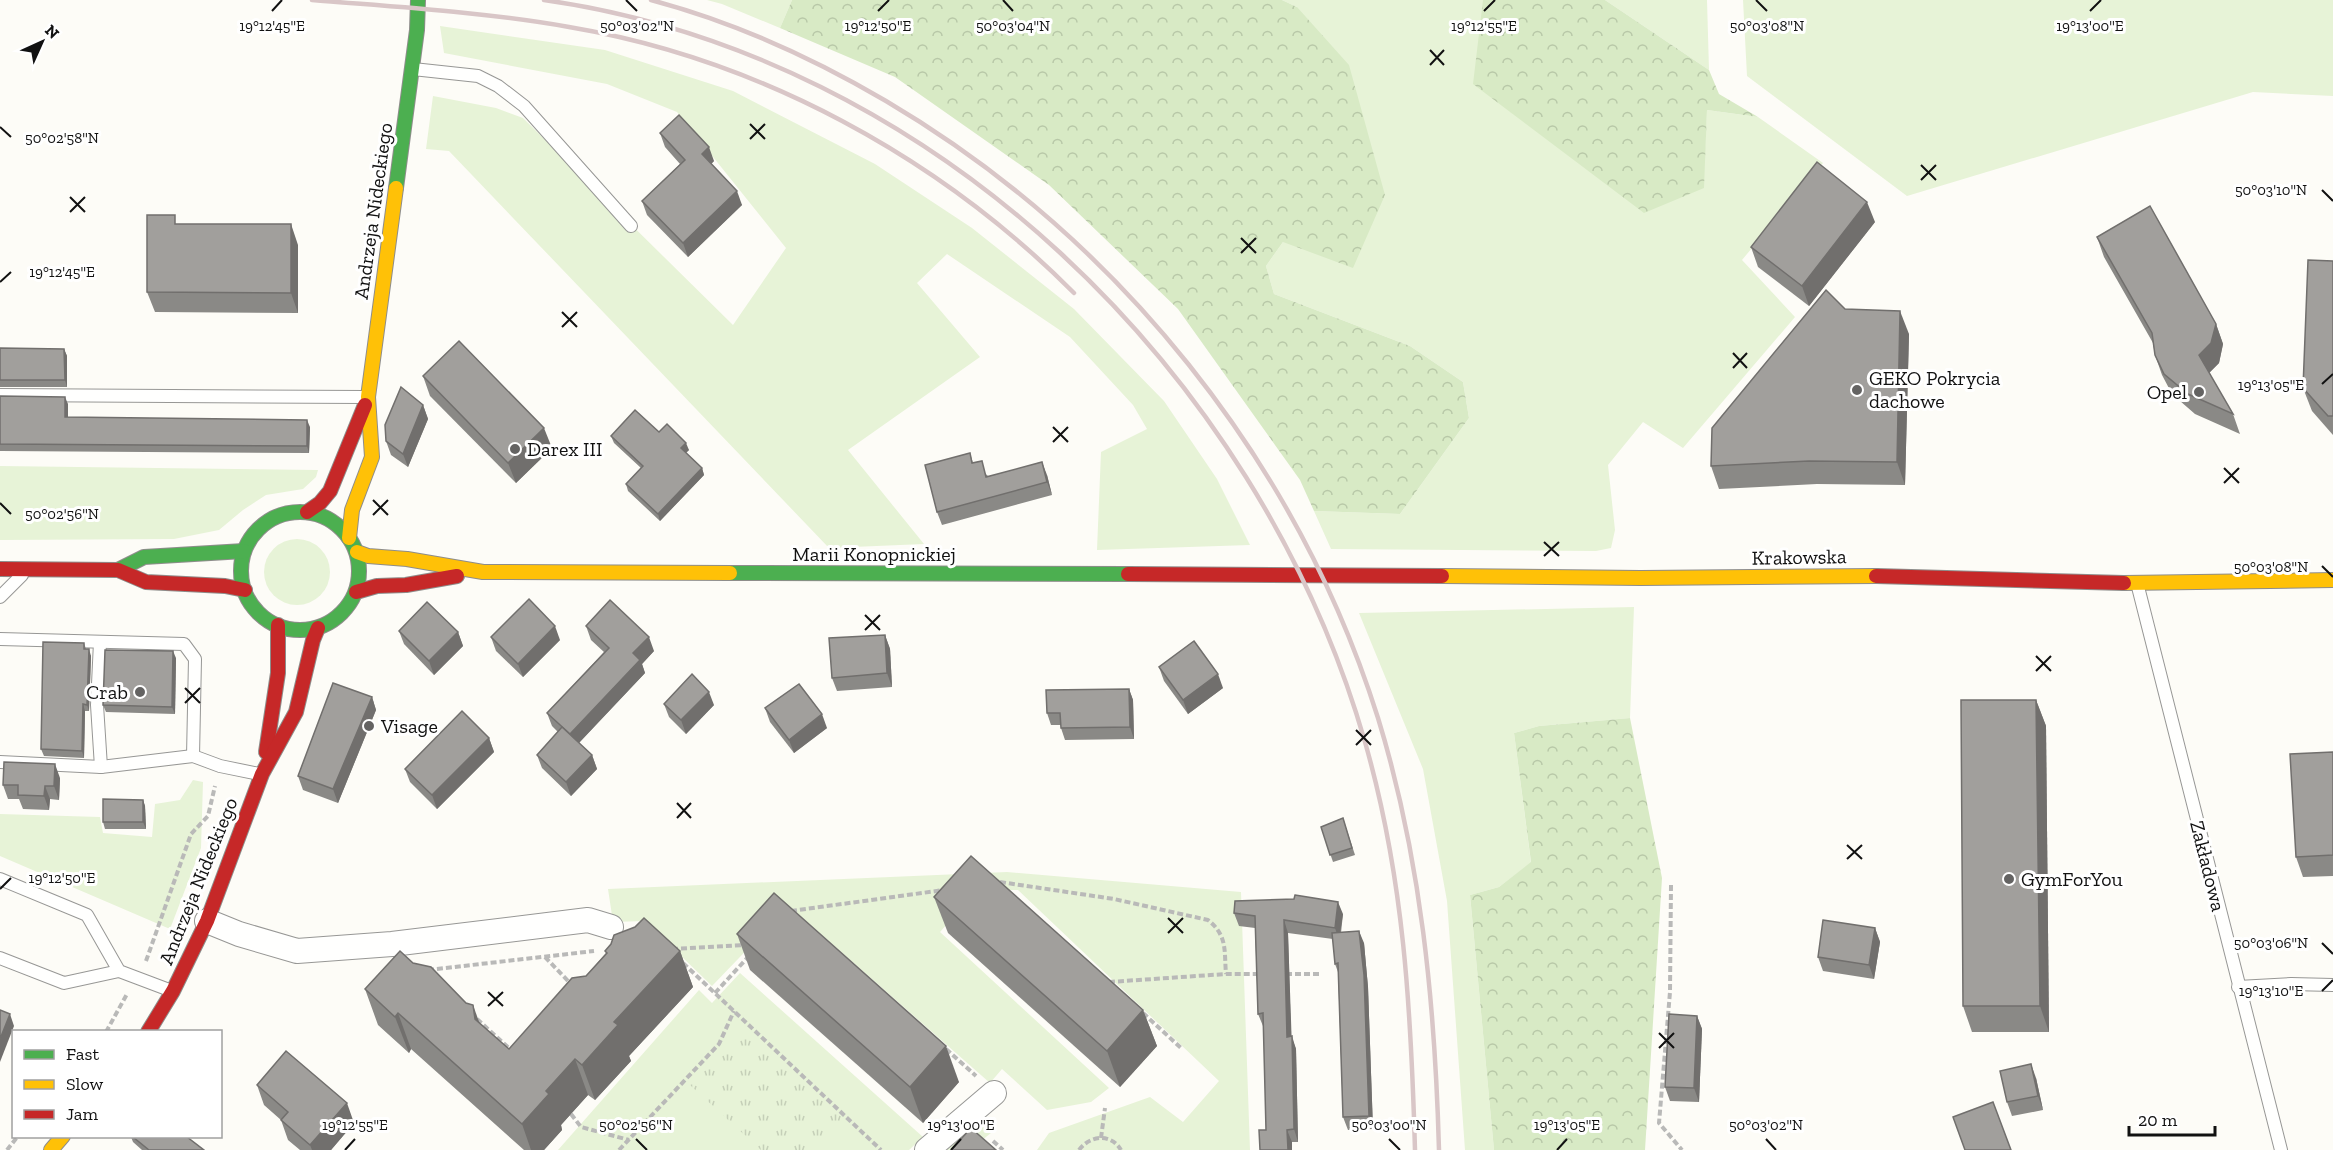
<svg xmlns="http://www.w3.org/2000/svg" width="2333" height="1150" font-family="'Zilla Slab',serif">
<defs>
<pattern id="forest-crowns" width="20" height="18" patternUnits="userSpaceOnUse" patternTransform="scale(1.5)"><rect width="20" height="18" fill="#d8eac5"/><path d="M2 6a3 3 0 1 1 6 0M12 15a3 3 0 1 1 6 0" fill="none" stroke="#b8c8a8"/></pattern>
<pattern id="park-tufts" width="24" height="20" patternUnits="userSpaceOnUse" patternTransform="scale(1.5)"><rect width="24" height="20" fill="#e7f3d7"/><path d="M3 7l-1-3M5 7V3M7 7l1-3M15 17l-1-3M17 17v-4M19 17l1-3" fill="none" stroke="#c5cfb8"/></pattern>
</defs>
<rect width="100%" height="100%" fill="#fdfcf7"/>
<!-- grass -->
<g fill="#e7f3d7">
<polygon points="707,0 792,0 780,28 722,4"/>
<polygon points="1282,0 1483,0 1703,188 1707,110 1758,117 1823,163 1742,260 1795,317 1683,448 1643,422 1608,465 1615,530 1611,548 1596,551 1331,549 1314,511 1400,514 1469,418 1463,382 1410,346 1274,294 1266,266 1283,242 1297,7"/>
<polygon points="1605,0 1707,0 1709,70"/>
<polygon points="1743,0 2333,0 2333,96 2253,92 1907,196 1747,76"/>
<polygon points="440,26 605,50 733,91 875,164 972,228 1074,309 1164,401 1217,479 1250,545 1097,550 1101,452 1147,429 1133,405 1070,337 947,254 917,283 980,357 848,450 924,544 829,548 449,151 426,149 433,96 496,108 523,118 733,325 786,248 677,112 607,84 444,53"/>
<polygon points="0,466 318,470 316,477 303,489 266,495 243,510 219,530 174,539 0,540"/>
<circle cx="297" cy="572" r="33"/>
<polygon points="1634,607 1630,718 1539,726 1514,733 1531,863 1499,887 1470,895 1494,1150 1465,1150 1447,901 1423,769 1359,613"/>
<polygon points="193,780 203,782 201,848 170,929 0,856 0,814 100,817 103,833 152,837 155,804 180,800"/>
<polygon points="1007,872 1241,892 1250,1150 1037,1150 1049,1133 1150,1097 1183,1122 1219,1081 1018,890 977,890 940,932 1109,1088 1091,1102 1047,1110 1002,1069 990,1083 789,906 712,986 645,921 613,922 608,889"/>
<polygon points="740,973 923,1137 909,1150 558,1150 699,990 712,1003"/>
<polygon points="984,1117 997,1128 970,1150 946,1150"/>
</g>
<!-- forest -->
<g fill="url(#forest-crowns)">
<polygon points="792,0 1282,0 1297,7 1349,65 1385,195 1353,268 1283,242 1266,266 1274,294 1410,346 1463,382 1469,418 1400,514 1314,511 1300,480 1178,309 1049,185 895,77 780,28"/>
<polygon points="1483,0 1605,0 1709,70 1719,94 1758,117 1707,110 1704,188 1644,213 1473,84"/>
<polygon points="1630,718 1662,878 1645,1150 1494,1150 1470,895 1499,887 1531,862 1514,733 1539,726"/>
</g>
<!-- park -->
<polygon fill="url(#park-tufts)" points="747,1024 850,1121 823,1150 761,1150 690,1085"/>
<g fill="none" stroke-linecap="round" stroke-linejoin="round">
<!-- lane casing -->
<g stroke="#979795" stroke-width="14">
<g id="lane">
<polyline points="413,69 478,76 498,86 524,106 631,226"/>
<polyline points="0,395 365,397"/>
<polyline points="2137,583 2281,1150"/>
<polyline points="0,597 22,575"/>
<polyline points="0,639 184,644 195,659 193,756"/>
<polyline points="100,642 97,705 101,767"/>
<polyline points="0,762 101,767 193,756 220,766 259,774"/>
<polyline points="0,879 87,915 119,971 172,991"/>
<polyline points="0,958 64,983 119,971"/>
<polyline points="2238,987 2291,984 2333,985"/>
</g>
</g>
<!-- street casing -->
<g stroke="#979795" stroke-width="26">
<g id="street">
<polyline points="207,921 239,934 297,951 392,944 588,920 611,927"/>
<polyline points="927,1150 994,1093"/>
</g>
</g>
<!-- fast casing -->
<g stroke="#8e8d8b" stroke-width="16">
<g id="fast">
<polyline points="396,188 417,30 418,0"/>
<circle cx="300" cy="571" r="59"/>
<polyline points="118,570 144,557 244,551"/>
<polyline points="730,573 1128,574"/>
</g>
</g>
<!-- slow casing -->
<g stroke="#8e8d8b" stroke-width="16">
<g id="slow">
<polyline points="349,538 352,510 372,457 368,397 396,188"/>
<polyline points="357,552 368,556 407,559 483,572 730,573"/>
<polyline points="1442,576 1641,578 1876,576"/>
<polyline points="2124,583 2333,580"/>
<polyline points="51,1150 63,1136"/>
</g>
</g>
<!-- jam casing -->
<g stroke="#8e8d8b" stroke-width="16">
<g id="jam">
<polyline points="307,512 320,503 330,491 365,405"/>
<polyline points="0,569 118,570 146,582 225,586 245,590"/>
<polyline points="1128,574 1442,576"/>
<polyline points="1876,576 2124,583"/>
<polyline points="356,592 377,586 406,585 457,576"/>
<polyline points="266,752 278,673 278,625"/>
<polyline points="148,1032 173,991 207,921 262,774 296,712 313,640 318,628"/>
</g>
</g>
<!-- path -->
<g stroke="#b9b9b8" stroke-width="4" stroke-dasharray="6 3" stroke-linecap="butt">
<path d="M1000,882L1114,899L1208,920C1228,936 1224,951 1226,974"/>
<polyline points="1671,885 1670,992 1659,1123 1682,1150"/>
<polyline points="791,911 944,890"/>
<polyline points="672,949 746,945"/>
<polyline points="545,957 571,984"/>
<polyline points="146,961 191,834 208,816 215,786"/>
<polyline points="683,963 881,1150"/>
<polyline points="428,970 594,951"/>
<polyline points="1286,974 1319,974"/>
<polyline points="1109,982 1226,974 1260,974"/>
<polyline points="715,993 749,956"/>
<polyline points="1143,1013 1181,1048"/>
<polyline points="477,1019 511,1050"/>
<polyline points="106,1032 127,994"/>
<polyline points="946,1049 976,1076"/>
<polyline points="571,1114 581,1127 629,1140"/>
<polyline points="1101,1138 1105,1108"/>
<polyline points="993,1141 1003,1150"/>
<polyline points="7,1150 18,1136"/>
<polyline points="619,1150 719,1044 734,1011"/>
<path d="M1079,1150C1090,1135 1111,1133 1121,1150"/>
</g>
<!-- lane -->
<use href="#lane" stroke="#fffffe" stroke-width="12"/>
<!-- street -->
<use href="#street" stroke="#fffffe" stroke-width="24"/>
<!-- fast -->
<use href="#fast" stroke="#4caf50" stroke-width="14"/>
<!-- slow -->
<use href="#slow" stroke="#ffc107" stroke-width="14"/>
<!-- jam -->
<use href="#jam" stroke="#c62828" stroke-width="14"/>
<!-- rail -->
<g stroke="#d9c6c7" stroke-width="4.5">
<path d="M312,0C397,7 484,12 569,27C759,59 939,157 1074,293"/>
<path d="M544,0C932,55 1258,371 1365,742C1404,878 1411,1009 1415,1150"/>
<path d="M651,0C734,22 813,58 886,101C1118,238 1297,461 1378,718C1421,858 1435,1004 1439,1150"/>
</g>
</g>
<!-- wall -->
<g fill="#8a8986">
<polygon points="660,133 714,161 711,164 742,205 688,257 647,215 642,201 680,164 665,147"/>
<polygon points="1875,222 1809,306 1758,267 1751,247"/>
<polygon points="2097,237 2216,324 2223,344 2219,363 2209,373 2233,414 2240,434 2195,414 2172,394 2162,375 2155,355 2153,343 2104,257"/>
<polygon points="298,245 298,313 155,312 147,292"/>
<polygon points="2333,261 2333,435 2312,411 2303,388"/>
<polygon points="1845,309 1909,334 1905,485 1817,484 1719,489 1711,466"/>
<polygon points="0,348 64,349 67,356 67,387 0,387"/>
<polygon points="423,376 552,448 516,483 430,396"/>
<polygon points="0,396 68,404 68,417 310,427 309,453 0,451"/>
<polygon points="423,405 428,419 408,467 391,455 386,441"/>
<polygon points="659,432 689,450 686,453 702,468 704,475 660,521 628,491 626,484 641,468 614,443 611,436"/>
<polygon points="970,453 973,463 988,476 1047,475 1052,495 942,525 937,512"/>
<polygon points="586,626 654,651 642,664 645,673 579,743 592,755 597,769 571,796 542,768 537,755 558,732 552,726 547,713 604,652 591,640"/>
<polygon points="399,631 458,632 463,646 434,675 404,644"/>
<polygon points="885,635 890,649 892,687 837,691 832,678"/>
<polygon points="491,637 560,640 523,677 496,651"/>
<polygon points="84,643 86,649 91,656 89,711 85,711 84,758 44,756 41,749"/>
<polygon points="176,658 175,714 106,712 103,705"/>
<polygon points="1159,667 1223,688 1188,714 1164,681"/>
<polygon points="1129,689 1133,700 1134,739 1065,740 1061,728 1061,725 1051,725 1047,713"/>
<polygon points="372,697 376,710 338,803 303,790 298,776"/>
<polygon points="2036,700 2046,726 2049,1032 1972,1032 1963,1006"/>
<polygon points="664,704 714,705 686,734 669,717"/>
<polygon points="765,708 827,728 794,753 770,722"/>
<polygon points="489,738 494,752 437,809 410,782 405,769"/>
<polygon points="2333,752 2333,876 2303,877 2296,857"/>
<polygon points="60,778 59,800 50,799 49,810 23,809 19,799 8,799 3,785"/>
<polygon points="143,800 145,806 146,829 105,829 103,822"/>
<polygon points="1343,818 1355,855 1333,862 1321,827"/>
<polygon points="934,897 1143,1010 1157,1046 1120,1087 948,933"/>
<polygon points="1234,913 1343,914 1341,933 1364,943 1368,987 1373,1129 1348,1130 1343,1117 1338,972 1335,964 1333,939 1288,933 1291,1036 1296,1049 1298,1142 1292,1142 1292,1150 1260,1150 1266,1130 1264,1026 1263,1026 1258,1014 1255,928 1239,926"/>
<polygon points="1875,928 1880,942 1874,979 1823,971 1818,957"/>
<polygon points="737,934 959,1082 923,1123 750,970"/>
<polygon points="605,951 680,951 693,987 629,1056 631,1061 595,1100 588,1095 561,1125 562,1130 544,1150 524,1150 411,1049 409,1053 378,1025 365,989 479,1023 509,1049 586,976 606,953"/>
<polygon points="1697,1016 1702,1029 1699,1102 1670,1101 1665,1087"/>
<polygon points="2036,1078 2043,1110 2012,1116 2007,1102"/>
<polygon points="257,1085 354,1123 331,1150 300,1150 288,1140 281,1120 264,1105"/>
<polygon points="131,1137 187,1137 204,1150 142,1150 133,1142"/>
</g>
<!-- shaded-wall -->
<g fill="#716f6d">
<polygon points="709,147 714,161 707,168 702,154"/>
<polygon points="737,191 742,205 688,257 683,243"/>
<polygon points="1867,202 1875,222 1809,306 1802,286"/>
<polygon points="291,224 298,245 298,313 291,293"/>
<polygon points="1900,311 1909,334 1905,485 1897,462"/>
<polygon points="2216,324 2223,344 2219,363 2206,376 2199,355"/>
<polygon points="64,349 67,356 67,387 65,380"/>
<polygon points="65,397 68,404 68,424 65,417"/>
<polygon points="423,405 428,419 408,467 403,454"/>
<polygon points="307,420 310,427 309,453 307,446"/>
<polygon points="544,428 552,448 516,483 508,463"/>
<polygon points="686,443 689,450 683,455 681,448"/>
<polygon points="1042,462 1047,475 1052,495 1047,482"/>
<polygon points="702,468 704,475 660,521 658,514"/>
<polygon points="555,626 560,640 523,677 518,664"/>
<polygon points="458,632 463,646 434,675 429,661"/>
<polygon points="885,635 890,649 892,687 887,673"/>
<polygon points="649,637 654,651 642,664 645,673 575,747 570,734 633,653"/>
<polygon points="89,649 91,656 89,711 87,705"/>
<polygon points="173,651 176,658 175,714 172,707"/>
<polygon points="1218,674 1223,688 1188,714 1183,700"/>
<polygon points="1129,689 1133,700 1134,739 1130,727"/>
<polygon points="709,692 714,705 686,734 681,720"/>
<polygon points="372,697 376,710 338,803 333,789"/>
<polygon points="2036,700 2046,726 2049,1032 2040,1006"/>
<polygon points="83,704 85,711 84,758 82,751"/>
<polygon points="822,714 827,728 794,753 789,740"/>
<polygon points="489,738 494,752 437,809 432,795"/>
<polygon points="592,755 597,769 571,796 566,782"/>
<polygon points="55,764 60,778 59,800 54,786"/>
<polygon points="45,786 50,799 49,810 44,796"/>
<polygon points="143,800 145,806 146,829 143,822"/>
<polygon points="1338,902 1343,914 1339,940 1335,928"/>
<polygon points="1284,920 1288,933 1292,1049 1287,1037"/>
<polygon points="1875,928 1880,942 1874,979 1869,965"/>
<polygon points="1359,931 1364,943 1368,987 1373,1129 1369,1116"/>
<polygon points="680,951 693,987 629,1056 631,1061 595,1100 582,1065 614,1022"/>
<polygon points="473,1005 486,1041 475,1019"/>
<polygon points="1143,1010 1157,1046 1120,1087 1107,1051"/>
<polygon points="398,1013 411,1049 409,1053 395,1017"/>
<polygon points="10,1014 14,1026 0,1062 0,1039"/>
<polygon points="1697,1016 1702,1029 1699,1102 1694,1088"/>
<polygon points="1292,1036 1296,1049 1298,1142 1294,1129"/>
<polygon points="946,1046 959,1082 923,1123 910,1087"/>
<polygon points="575,1059 588,1095 561,1125 562,1130 544,1150 531,1150 522,1124 546,1091"/>
<polygon points="2031,1064 2036,1078 2043,1110 2038,1096"/>
<polygon points="347,1103 354,1123 331,1150 312,1150 310,1145"/>
<polygon points="1287,1130 1292,1142 1292,1150 1288,1150"/>
</g>
<!-- building -->
<g fill="#a19f9c" stroke="#716f6d" stroke-width="1.5">
<polygon points="679,115 709,147 702,154 737,191 683,243 642,201 685,160 660,133"/>
<polygon points="1817,162 1867,202 1802,286 1751,247"/>
<polygon points="2150,206 2216,324 2211,343 2199,355 2233,414 2188,394 2164,374 2155,355 2152,333 2097,237"/>
<polygon points="147,215 175,215 175,224 291,224 291,293 147,292"/>
<polygon points="2308,260 2333,261 2333,416 2328,416 2303,388"/>
<polygon points="1826,290 1845,309 1900,311 1897,462 1809,461 1711,466 1712,428"/>
<polygon points="459,341 544,428 508,463 423,376"/>
<polygon points="0,348 64,349 65,380 0,380"/>
<polygon points="401,387 423,405 403,454 386,441 385,425"/>
<polygon points="0,396 65,397 65,417 307,420 307,446 0,444"/>
<polygon points="635,410 659,432 667,424 686,443 681,448 702,468 658,514 626,484 643,466 611,436"/>
<polygon points="970,453 972,463 982,461 986,477 1042,462 1047,482 937,512 925,465"/>
<polygon points="529,599 555,626 518,664 491,637"/>
<polygon points="610,600 649,637 633,653 640,660 570,734 547,713 609,648 586,626"/>
<polygon points="427,602 458,632 429,661 399,631"/>
<polygon points="885,635 887,673 832,678 829,638"/>
<polygon points="1194,641 1218,674 1183,700 1159,667"/>
<polygon points="43,642 84,643 84,649 89,649 87,705 83,704 82,751 41,749"/>
<polygon points="105,650 173,651 172,707 103,705"/>
<polygon points="692,674 709,692 681,720 664,704"/>
<polygon points="333,683 372,697 333,789 298,776"/>
<polygon points="799,684 822,714 789,740 765,708"/>
<polygon points="1129,689 1130,727 1061,728 1060,713 1047,713 1046,690"/>
<polygon points="1961,700 2036,700 2040,1006 1963,1006"/>
<polygon points="462,711 489,738 432,795 405,769"/>
<polygon points="562,727 592,755 566,782 537,755"/>
<polygon points="2333,752 2333,855 2296,857 2290,754"/>
<polygon points="4,762 55,764 54,786 45,786 44,796 18,795 18,785 3,785"/>
<polygon points="103,799 143,800 143,822 103,822"/>
<polygon points="1343,818 1352,848 1330,855 1321,827"/>
<polygon points="971,856 1143,1010 1107,1051 934,897"/>
<polygon points="774,893 946,1046 910,1087 737,934"/>
<polygon points="1295,895 1338,902 1335,928 1284,920 1287,1037 1292,1036 1294,1129 1287,1130 1288,1150 1260,1150 1259,1130 1266,1130 1263,1013 1258,1014 1255,916 1234,913 1235,901 1294,899"/>
<polygon points="644,918 680,951 614,1022 618,1025 582,1065 575,1059 546,1091 549,1094 522,1124 398,1013 395,1017 365,989 400,951 413,963 431,967 466,1003 473,1005 475,1019 509,1049 572,978 586,976 607,953 605,951 611,944 614,935 635,927"/>
<polygon points="1823,920 1875,928 1869,965 1818,957"/>
<polygon points="1359,931 1364,975 1369,1116 1343,1117 1338,963 1335,964 1332,933"/>
<polygon points="0,1010 10,1014 0,1039"/>
<polygon points="1669,1014 1697,1016 1694,1088 1665,1087"/>
<polygon points="286,1051 347,1103 310,1145 281,1120 288,1112 257,1085"/>
<polygon points="2031,1064 2038,1096 2007,1102 2000,1071"/>
<polygon points="1993,1102 2011,1150 1965,1150 1953,1117"/>
<polygon points="971,1128 996,1150 951,1150"/>
<polygon points="133,1137 187,1137 204,1150 149,1150"/>
</g>
<!-- ticks -->
<path fill="none" stroke="#111" stroke-width="2" d="M626,0L637,11M1003,0L1013,11M1756,0L1767,11M272,11L282,0M878,11L889,0M1484,11L1495,0M2090,11L2101,0M1430,50L1444,65M1430,65L1444,50M750,124L765,139M0,127L11,137M750,139L765,124M1921,165L1936,180M1921,180L1936,165M2322,190L2333,201M70,197L85,212M70,212L85,197M1241,238L1256,253M1241,253L1256,238M0,282L11,272M562,312L577,327M562,327L577,312M1733,353L1747,368M1733,368L1747,353M2322,384L2333,374M1053,427L1068,442M1053,442L1068,427M2224,468L2239,483M2224,483L2239,468M373,500L388,515M0,503L11,514M373,515L388,500M1544,542L1559,556M1544,556L1559,542M2322,566L2333,577M865,615L880,630M865,630L880,615M2036,656L2051,671M2036,671L2051,656M185,688L200,703M185,703L200,688M1356,730L1371,745M1356,745L1371,730M677,803L691,818M677,818L691,803M1847,845L1862,859M1847,859L1862,845M0,889L11,878M1168,918L1183,933M1168,933L1183,918M2322,943L2333,954M2322,991L2333,980M488,992L503,1006M488,1006L503,992M1659,1033L1674,1048M1659,1048L1674,1033M636,1139L647,1150M1389,1139L1400,1150M1766,1139L1776,1150M345,1150L355,1139M951,1150L961,1139M1557,1150L1567,1139"/>
<!-- markers -->
<g fill="#646362" stroke="#fff" stroke-width="2">
<circle cx="1857" cy="390" r="6"/>
<circle cx="2199" cy="392" r="6"/>
<circle cx="515" cy="449" r="6"/>
<circle cx="140" cy="692" r="6"/>
<circle cx="369" cy="726" r="6"/>
<circle cx="2009" cy="879" r="6"/>
</g>
<g text-anchor="middle" stroke-width="6" stroke-linejoin="round" paint-order="stroke">
<!-- street labels -->
<g font-size="20" fill="#111" stroke="#fff">
<text transform="translate(373 211) rotate(-82)" y="7">Andrzeja Nideckiego</text>
<text x="874" y="561">Marii Konopnickiej</text>
<text transform="translate(1799 557) rotate(-1)" y="7">Krakowska</text>
<text transform="translate(2208 866) rotate(76)" y="7">Zakładowa</text>
<text transform="translate(198 881) rotate(-68)" y="7">Andrzeja Nideckiego</text>
</g>
<!-- poi labels -->
<g font-size="20" fill="#111" stroke="#fff" text-anchor="start">
<text x="1869" y="385">GEKO Pokrycia<tspan x="1869" dy="23">dachowe</tspan></text>
<text x="2187" y="399" text-anchor="end">Opel</text>
<text x="527" y="456">Darex III</text>
<text x="128" y="699" text-anchor="end">Crab</text>
<text x="381" y="733">Visage</text>
<text x="2021" y="886">GymForYou</text>
</g>
</g>
<g font-size="15" text-anchor="middle" fill="#111" stroke="#fff" stroke-width="6" stroke-linejoin="round" paint-order="stroke">
<text x="272" y="31">19°12'45"E</text>
<text x="637" y="31">50°03'02"N</text>
<text x="878" y="31">19°12'50"E</text>
<text x="1013" y="31">50°03'04"N</text>
<text x="1484" y="31">19°12'55"E</text>
<text x="1767" y="31">50°03'08"N</text>
<text x="2090" y="31">19°13'00"E</text>
<text x="62" y="143">50°02'58"N</text>
<text x="2271" y="195">50°03'10"N</text>
<text x="62" y="277">19°12'45"E</text>
<text x="2271" y="390">19°13'05"E</text>
<text x="62" y="519">50°02'56"N</text>
<text x="2271" y="572">50°03'08"N</text>
<text x="62" y="883">19°12'50"E</text>
<text x="2271" y="948">50°03'06"N</text>
<text x="2271" y="996">19°13'10"E</text>
<text x="355" y="1130">19°12'55"E</text>
<text x="636" y="1130">50°02'56"N</text>
<text x="961" y="1130">19°13'00"E</text>
<text x="1389" y="1130">50°03'00"N</text>
<text x="1567" y="1130">19°13'05"E</text>
<text x="1766" y="1130">50°03'02"N</text>
</g>
<!-- legend -->
<rect x="12" y="1030" width="210" height="108" fill="#ffffff" stroke="#a0a0a0" stroke-width="1.5"/>
<rect x="24" y="1050" width="30" height="9" fill="#4caf50" stroke="#a0a0a0" stroke-width="1.5"/>
<text x="66" y="1060" font-size="18" fill="#111111">Fast</text>
<rect x="24" y="1080" width="30" height="9" fill="#ffc107" stroke="#a0a0a0" stroke-width="1.5"/>
<text x="66" y="1090" font-size="18" fill="#111111">Slow</text>
<rect x="24" y="1110" width="30" height="9" fill="#c62828" stroke="#a0a0a0" stroke-width="1.5"/>
<text x="66" y="1120" font-size="18" fill="#111111">Jam</text>
<!-- north arrow -->
<g transform="translate(42 42) rotate(45)" stroke="#ffffff" stroke-width="4.5" paint-order="stroke">
<path d="M0-4.5L10 22L0 15L-10 22Z" fill="#111111"/>
<text y="-9" font-size="16" font-weight="bold" text-anchor="middle" fill="#111111">N</text>
</g>
<!-- scale -->
<path d="M2129 1126v9h86v-9" fill="none" stroke="#111111" stroke-width="3"/>
<text x="2138" y="1126" font-size="18" fill="#111111" stroke="#ffffff" stroke-width="4.5" paint-order="stroke">20 m</text>
</svg>
